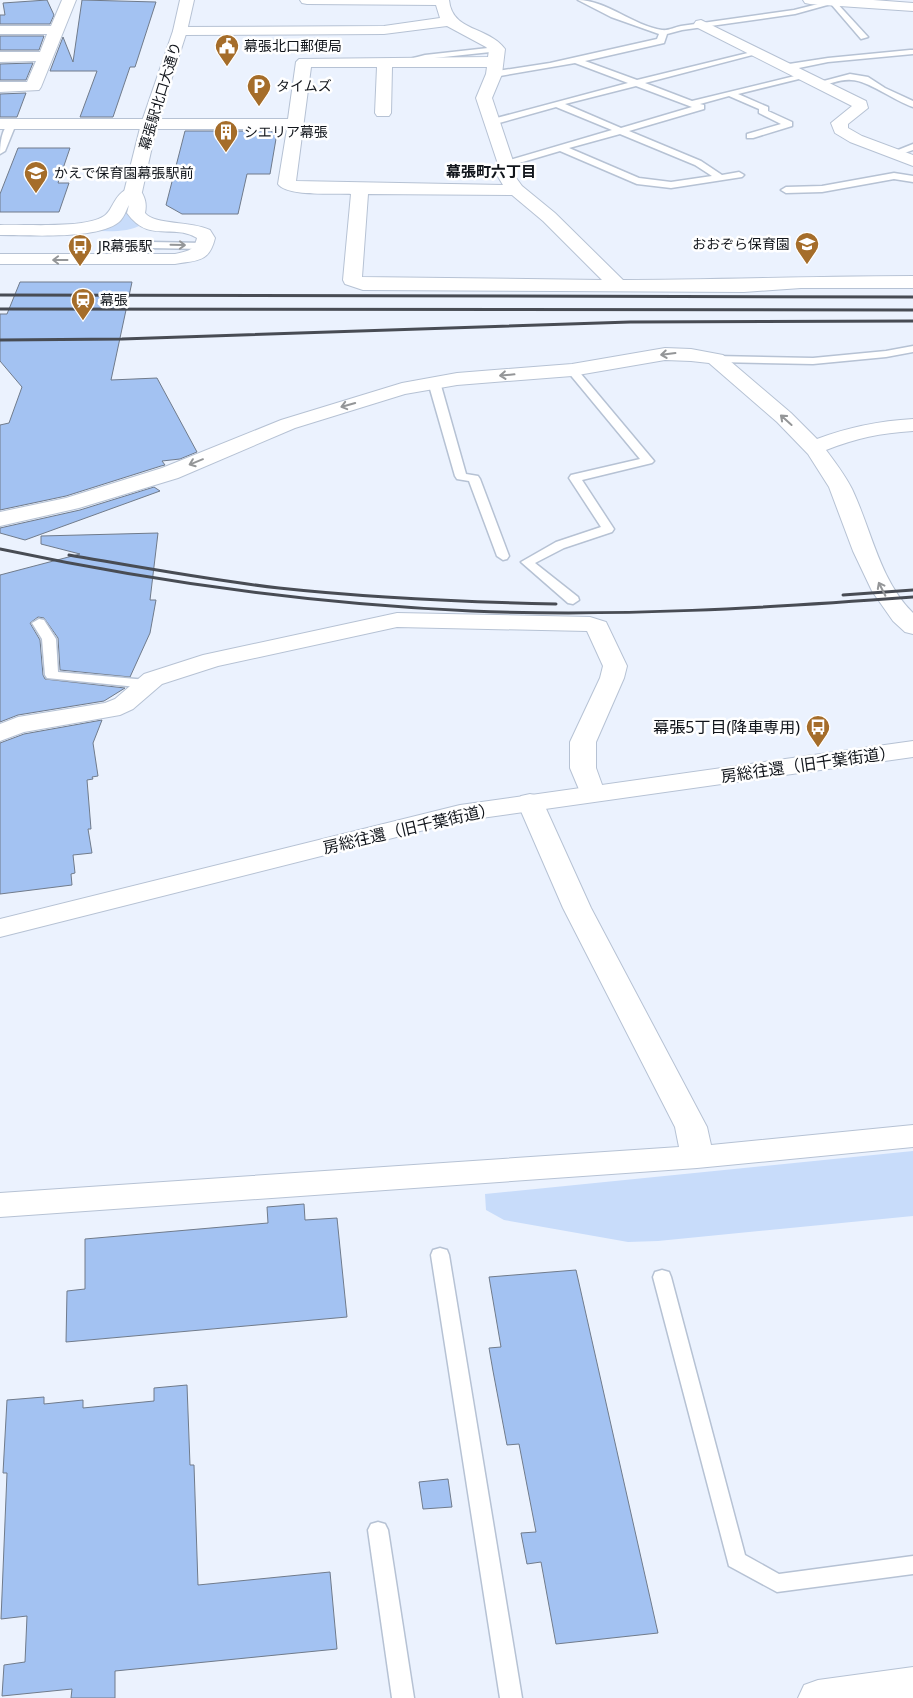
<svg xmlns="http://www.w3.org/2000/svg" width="913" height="1698" font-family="'Noto Sans','Noto Sans JP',sans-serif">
<rect width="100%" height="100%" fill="#ebf2fe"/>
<!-- green -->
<g fill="#c8dcfa">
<path d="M133,202L129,215L143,224C128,233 110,231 93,231Z"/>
<polygon points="913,1151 913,1216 658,1241 628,1242 504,1220 486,1210 485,1194"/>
</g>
<!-- building -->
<g fill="#a3c2f2" stroke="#707b8b">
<polygon points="47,0 54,15 50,24 0,24 0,15 5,15 3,3"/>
<polygon points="82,0 156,2 135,67 130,67 113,117 80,117 97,71 50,71 63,37 73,62"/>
<polygon points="0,36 44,36 39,50 0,50"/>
<polygon points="33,63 26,80 0,80 0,64"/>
<polygon points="26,93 17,117 0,117 0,94"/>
<polygon points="185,131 269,131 277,133 270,174 247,174 238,214 182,214 166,205"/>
<polygon points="18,148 70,148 58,183 69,183 59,212 0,212 0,194"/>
<polygon points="20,282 132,282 111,380 157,378 197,452 180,459 162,461 165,465 161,466 66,496 0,510 0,425 9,423 22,387 0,361 0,314 7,314"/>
<polygon points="154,487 160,491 25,540 0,533 0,528 80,510"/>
<polygon points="158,533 150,600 156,600 150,633 130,677 60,670 58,638 44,618 38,617 30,623 40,640 43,675 45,679 125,688 104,701 18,715 0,722 0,575 80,554 41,544 41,536"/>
<polygon points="102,720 93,743 98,776 92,777 93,779 87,780 91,829 88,829 92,853 73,855 75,873 71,874 72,885 0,894 0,743 24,734"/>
<polygon points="304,1204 305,1220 337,1218 347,1317 66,1342 67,1291 85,1289 85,1239 268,1223 267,1207"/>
<polygon points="576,1270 658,1633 556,1644 541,1562 527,1564 521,1533 536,1532 519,1444 507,1445 493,1371 489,1348 501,1347 489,1277"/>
<polygon points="187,1385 190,1465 194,1465 198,1585 330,1572 337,1649 115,1671 115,1698 71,1698 72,1689 2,1696 4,1665 25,1662 27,1616 1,1619 7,1473 3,1473 7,1400 44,1397 44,1404 83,1400 83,1408 154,1401 154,1388"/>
<polygon points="448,1479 452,1507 423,1509 419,1482"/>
</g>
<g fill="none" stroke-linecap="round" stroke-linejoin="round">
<!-- service casing -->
<g stroke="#b6c2d4" stroke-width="3">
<g id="service">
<path d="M578,0C606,0 634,26 662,30C668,31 675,27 681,26L794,10L834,0L868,37L861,39L831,4L795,14L682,30L667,34L664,43L585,61L637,80L760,50L764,52L645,83L692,101L807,73V77L738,94L768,107V111L792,122V126L753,138H747V134L781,124L759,113V109L729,96L700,104L704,105V109L629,131L701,161L722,175L739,172L744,175L742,177L671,188L637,184L560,151L509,166H503V162L612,130L556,107L492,125L488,122L489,120L628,83L575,63L494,77L491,76V72L550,63L657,39L659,34L611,17ZM636,86L692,107L621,128L565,104ZM620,134L695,165L712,176L671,182L639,178L569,148Z"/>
<polygon points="497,47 500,47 500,51 425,59 402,64 398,62 425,55"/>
<polygon points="910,50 913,50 913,54 828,62 789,70 785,67 789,64 828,58"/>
<path d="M850,74L868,77L885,88L913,101V107C894,101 868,80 851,80C841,79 830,84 820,86L816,83Z"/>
<path d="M12,121L16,124L5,151L0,154C0,143 2,126 12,121Z"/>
<polygon points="913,144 913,150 893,157 888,154"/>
<polygon points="894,173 913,176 913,182 894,179 822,192 786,193 781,190 786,187 822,186"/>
<polygon points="150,242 204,243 209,246 204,249 150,248 142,249 133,254 130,262 126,263 121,260 124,250 137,244"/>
<polygon points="913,346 913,352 886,357 813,364 716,362 711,359 716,356 813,358 886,351"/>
<polygon points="572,367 576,368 654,461 652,463 582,480 614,529 612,532 564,548 535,563 578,597 579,600 573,604 568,603 521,562 556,542 601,527 569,478 571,475 640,459 568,372 567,370"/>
<polygon points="434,379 440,382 466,474 478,476 480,479 509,556 507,559 503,560 497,556 469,481 457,479 455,476 428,382"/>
<polygon points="39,619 44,620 56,639 58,672 147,680 154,684 147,688 47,678 45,675 42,639 32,623"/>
<polygon points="440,1248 447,1250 449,1255 522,1698 500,1698 431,1255 433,1250"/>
<polygon points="662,1270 669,1272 671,1277 745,1555 779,1574 913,1556 913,1574 777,1592 729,1566 653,1277 655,1272"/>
<polygon points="378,1522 385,1524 388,1530 414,1698 392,1698 368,1530 371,1524"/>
</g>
</g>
<!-- minor casing -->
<g stroke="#b6c2d4" stroke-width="2">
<g id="minor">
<polygon points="62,0 76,0 41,87 39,90 0,92 0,82 27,82 36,61 0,62 0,52 40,52 47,34 0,34 0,26 51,26"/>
<path d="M300,0H449C452,32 488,26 505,49L502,74L492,98L514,164V175L522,186L555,213L623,280C720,280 816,276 913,276V288H801L744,292L363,290L345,284L343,280L351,194C335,193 287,197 278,184L287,129H0V119H288L296,62L299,59L488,57L489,50L486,47L447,26L384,34L180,35L175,34L173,31L175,28L180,27L384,26L440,18L436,5L307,4L302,3ZM311,67H377L375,113L377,116H389L391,113L392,67H487L486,74L476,98L498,164L497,175L503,185L296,181ZM368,194L512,195L543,221L602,280L362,277Z"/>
<polygon points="803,0 873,0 913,3 913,11 810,4 805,3"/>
<polygon points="701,20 866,101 868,108 848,124 848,128 862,136 913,155 913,166 850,142 835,133 831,123 852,106 696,27 694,24 696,21"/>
<path d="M133,187L139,188C145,197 147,203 145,213C154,225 192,221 210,230L215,238C209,263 197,260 175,264H0V254H175C188,251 194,251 197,238C173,223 149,244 127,213L129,205C126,210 124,218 119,222C97,240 29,235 0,235V225C25,224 84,229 104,216C114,210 113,192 133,187Z"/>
<path d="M665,348L691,349L723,355L791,413L817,439C849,427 879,421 913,419V431C880,433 857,438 826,450C835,462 845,475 852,489C872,531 879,579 913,613V634L905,632L893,621L872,591L853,551L829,487L808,454L777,422L709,363L691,361L665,360L572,376L457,385L405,394L295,428L178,478L79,508L0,526V512L66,498L162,468L281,420L402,383L457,373L572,364Z"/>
<polygon points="397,613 590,617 606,622 627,666 624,678 596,742 596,768 605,793 601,799 592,801 583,799 570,768 570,742 600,678 603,666 587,631 397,627 218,666 162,684 133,709 120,715 24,732 0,741 0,724 18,717 105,703 115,699 144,674 203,655"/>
<polygon points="530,794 539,796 543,802 591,908 707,1127 711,1145 913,1125 913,1147 697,1168 0,1217 0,1193 679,1147 675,1127 563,908 517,802 521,796"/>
</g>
</g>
<!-- tertiary casing -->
<g stroke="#b6c2d4" stroke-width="2">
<g id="tertiary">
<polygon points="180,0 194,0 187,31 157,124 142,192 139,196 133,197 127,196 124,192 141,124 173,31"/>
<polygon points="913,741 913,757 460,821 0,937 0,919 460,805"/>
</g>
</g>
<!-- trunk casing -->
<g stroke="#b6c2d4" stroke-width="2">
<polygon id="trunk" points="913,1667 913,1698 798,1698 804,1685 818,1680"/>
</g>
<!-- service -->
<use href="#service" fill="#fff" fill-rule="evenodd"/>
<!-- minor -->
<use href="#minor" fill="#fff" fill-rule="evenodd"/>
<!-- tertiary -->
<use href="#tertiary" fill="#fff" fill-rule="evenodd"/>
<!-- trunk -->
<use href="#trunk" fill="#fff" fill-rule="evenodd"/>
<!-- rail -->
<g stroke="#484c54" stroke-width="3">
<polyline points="0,295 913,297"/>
<polyline points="0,309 913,310"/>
<polyline points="0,340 122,339 630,322 913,321"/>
<path d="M0,549C155,582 312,604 471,611C618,617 766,608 913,597"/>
<path d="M69,555C139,567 209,580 279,588C371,598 464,602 556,604"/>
<polyline points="843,595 913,590"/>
</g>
</g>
<!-- one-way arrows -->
<defs><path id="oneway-shaft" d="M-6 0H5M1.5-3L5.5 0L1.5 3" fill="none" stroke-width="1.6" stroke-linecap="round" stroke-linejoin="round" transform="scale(1.25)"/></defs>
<g stroke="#949698">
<use href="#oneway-shaft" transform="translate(178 245) rotate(1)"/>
<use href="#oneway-shaft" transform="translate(60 260) rotate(-180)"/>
<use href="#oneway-shaft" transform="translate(668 354) rotate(173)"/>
<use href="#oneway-shaft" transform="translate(507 375) rotate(175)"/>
<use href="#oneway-shaft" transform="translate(348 405) rotate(164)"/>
<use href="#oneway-shaft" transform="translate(786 420) rotate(-138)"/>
<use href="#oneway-shaft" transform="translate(196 462) rotate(158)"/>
<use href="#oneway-shaft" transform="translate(882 589) rotate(-117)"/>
</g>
<!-- icons -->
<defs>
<g id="civic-pin" transform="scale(1.25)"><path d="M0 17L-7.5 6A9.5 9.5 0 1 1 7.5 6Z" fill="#a56d2a" stroke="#fff"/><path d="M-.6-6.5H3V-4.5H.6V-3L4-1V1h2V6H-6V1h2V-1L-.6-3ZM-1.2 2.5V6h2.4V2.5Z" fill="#fff"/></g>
<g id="parking-pin" transform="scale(1.25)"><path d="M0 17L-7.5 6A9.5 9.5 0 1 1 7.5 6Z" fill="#a56d2a" stroke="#fff"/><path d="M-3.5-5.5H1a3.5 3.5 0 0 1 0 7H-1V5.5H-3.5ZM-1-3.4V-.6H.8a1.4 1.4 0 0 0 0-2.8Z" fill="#fff"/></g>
<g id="building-pin" transform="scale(1.25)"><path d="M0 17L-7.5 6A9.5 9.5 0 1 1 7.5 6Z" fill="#a56d2a" stroke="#fff"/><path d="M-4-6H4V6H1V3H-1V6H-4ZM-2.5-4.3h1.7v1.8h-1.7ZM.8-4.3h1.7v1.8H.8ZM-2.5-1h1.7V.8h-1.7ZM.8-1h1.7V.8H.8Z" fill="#fff"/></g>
<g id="school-pin" transform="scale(1.25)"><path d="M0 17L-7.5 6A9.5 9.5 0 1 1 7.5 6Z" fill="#a56d2a" stroke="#fff"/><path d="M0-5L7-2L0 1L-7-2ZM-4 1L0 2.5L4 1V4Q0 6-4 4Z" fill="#fff"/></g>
<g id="bus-pin" transform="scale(1.25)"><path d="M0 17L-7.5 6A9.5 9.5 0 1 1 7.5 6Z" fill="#a56d2a" stroke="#fff"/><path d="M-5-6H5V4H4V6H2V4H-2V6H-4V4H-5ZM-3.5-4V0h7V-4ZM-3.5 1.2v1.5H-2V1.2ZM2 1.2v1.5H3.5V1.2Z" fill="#fff"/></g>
<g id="station-pin" transform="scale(1.25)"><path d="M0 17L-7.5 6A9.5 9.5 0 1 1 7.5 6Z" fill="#a56d2a" stroke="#fff"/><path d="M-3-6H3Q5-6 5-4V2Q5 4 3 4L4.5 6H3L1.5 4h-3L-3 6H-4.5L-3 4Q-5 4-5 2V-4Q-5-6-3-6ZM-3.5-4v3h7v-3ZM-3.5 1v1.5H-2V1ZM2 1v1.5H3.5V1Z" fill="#fff"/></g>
</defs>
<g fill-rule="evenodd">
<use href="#civic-pin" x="227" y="46"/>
<use href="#parking-pin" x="259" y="86"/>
<use href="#building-pin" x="226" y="132"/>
<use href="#school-pin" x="36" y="173"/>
<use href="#school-pin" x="807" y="244"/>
<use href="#bus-pin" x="80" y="246"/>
<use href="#station-pin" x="83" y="300"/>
<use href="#bus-pin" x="818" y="727"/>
</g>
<g text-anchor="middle" stroke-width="5" stroke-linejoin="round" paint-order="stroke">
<!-- far-poi labels -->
<g font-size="14" fill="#11151b" stroke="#fff" text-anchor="start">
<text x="244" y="51">幕張北口郵便局</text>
<text x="276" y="91">タイムズ</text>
<text x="244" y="137">シエリア幕張</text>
<text x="54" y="178">かえで保育園幕張駅前</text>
<text x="790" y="249" text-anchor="end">おおぞら保育園</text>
<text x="98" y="251">JR幕張駅</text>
<text x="100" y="305">幕張</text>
</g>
<!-- far-street labels -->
<g font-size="14" fill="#11151b" stroke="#fff">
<text transform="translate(160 96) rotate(-73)" y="5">幕張駅北口大通り</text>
</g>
<!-- far-neighbourhood labels -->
<g font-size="15" font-weight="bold" fill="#11151b" stroke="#fff">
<text x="491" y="177">幕張町六丁目</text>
</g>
<!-- poi labels -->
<g font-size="16" fill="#11151b" stroke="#fff" text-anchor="end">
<text x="800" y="733">幕張5丁目(降車専用)</text>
</g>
<!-- street labels -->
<g font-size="16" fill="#11151b" stroke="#fff">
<text transform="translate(808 764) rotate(-8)" y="6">房総往還（旧千葉街道）</text>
<text transform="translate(409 828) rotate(-13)" y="6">房総往還（旧千葉街道）</text>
</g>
</g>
</svg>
